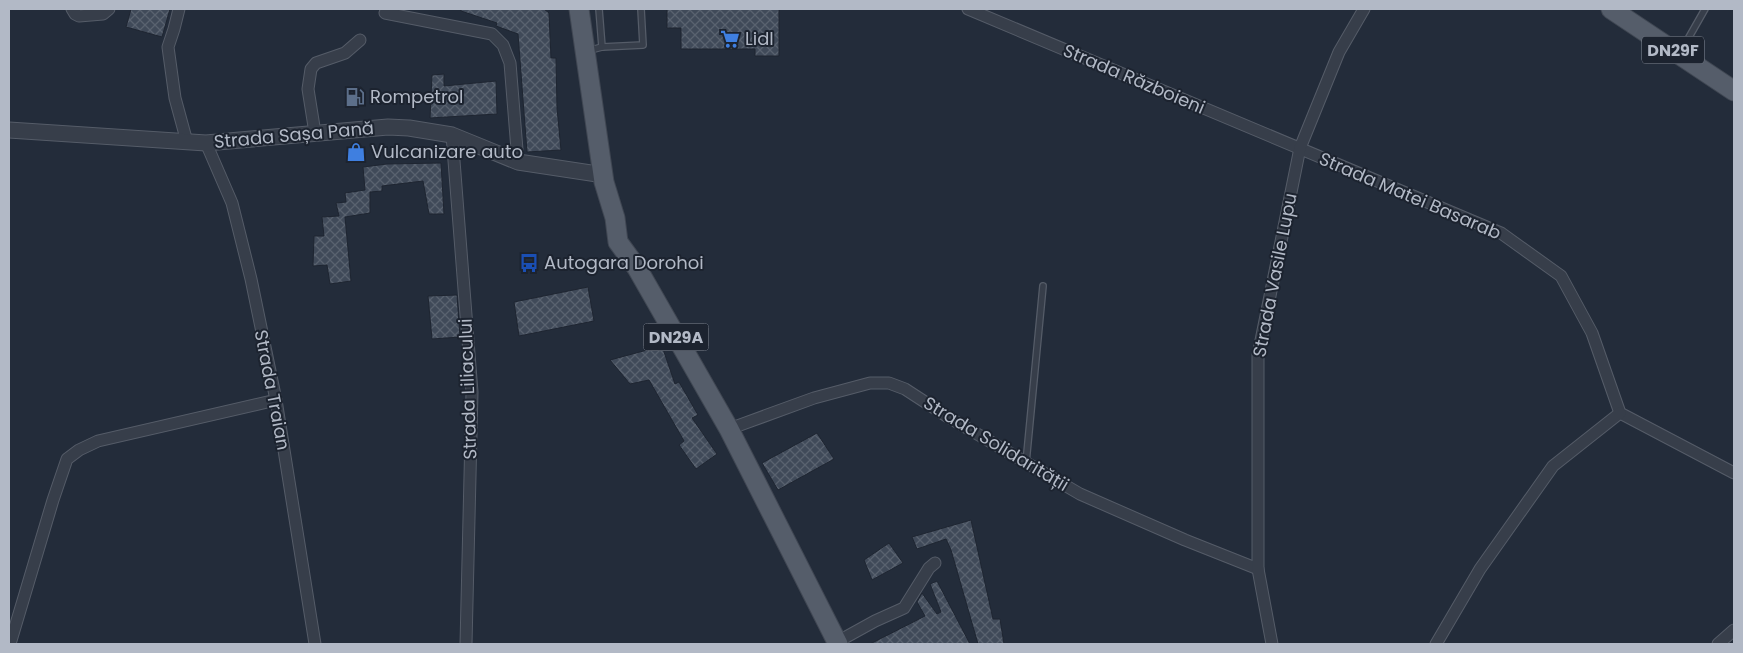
<svg xmlns="http://www.w3.org/2000/svg" width="1743" height="653" font-family="Poppins,sans-serif">
<defs>
<pattern id="building-cross-hatch" width="8" height="8" patternUnits="userSpaceOnUse" patternTransform="scale(1.25)"><rect width="8" height="8" fill="#404a59"/><path d="M0 0l8 8M0 8l8-8" fill="none" stroke="#59626f"/></pattern>
</defs>
<rect width="100%" height="100%" fill="#232c3a"/>
<!-- building -->
<g fill="url(#building-cross-hatch)" stroke="#1e2531">
<polygon points="131,9 170,9 162,37 126,27"/>
<polygon points="461,9 544,9 549,13 551,58 556,58 557,108 561,150 527,152 518,34 496,26 497,23 461,11"/>
<polygon points="667,9 779,9 779,56 755,56 755,49 681,49 681,28 667,28"/>
<polygon points="444,74 444,86 496,81 497,114 430,118 432,75"/>
<polygon points="441,163 444,214 429,214 423,181 382,186 382,191 370,192 370,213 345,217 351,281 330,284 327,265 313,266 314,236 324,236 322,217 339,216 336,203 346,202 345,193 365,190 363,167 387,164"/>
<polygon points="588,287 594,321 519,336 514,302"/>
<polygon points="457,295 460,337 432,339 428,296"/>
<polygon points="662,346 675,384 679,382 698,415 692,418 717,454 696,469 679,445 684,441 649,380 630,384 610,360"/>
<polygon points="817,433 834,459 778,490 762,463"/>
<polygon points="971,520 993,619 1000,619 1004,644 978,644 951,550 946,539 917,549 912,537"/>
<polygon points="889,543 903,563 872,580 864,560"/>
<polygon points="937,581 970,644 870,644 925,616 917,602 922,593 937,614 941,612 930,584"/>
</g>
<g fill="none" stroke-linecap="round" stroke-linejoin="round">
<!-- service casing -->
<g stroke="#555c68" stroke-width="8">
<g id="service">
<polyline points="599,9 602,47"/>
<polyline points="587,51 602,47 643,45 641,9"/>
<polyline points="1680,53 1705,9"/>
<polyline points="1026,463 1043,286"/>
</g>
</g>
<!-- minor casing -->
<g stroke="#555c68" stroke-width="13">
<g id="minor">
<polyline points="72,9 75,14 79,16 103,14 109,9"/>
<polyline points="179,9 174,29 168,47 175,98 187,142"/>
<polyline points="968,9 1501,233 1561,276 1592,333 1620,413 1734,473"/>
<polyline points="385,13 492,34 503,45 510,63 518,162"/>
<polyline points="315,133 308,89 311,69 316,63 345,53 360,40"/>
<polyline points="452,135 472,392 466,644"/>
<polyline points="206,143 232,203 251,279 276,400 315,644"/>
<polyline points="729,429 814,398 870,383 889,383 905,389 948,417 1080,494 1185,540 1258,569"/>
<polyline points="837,642 875,621 904,608 929,568 935,563"/>
<polyline points="10,644 53,500 67,459 79,450 98,441 276,400"/>
<polyline points="1272,644 1258,569 1258,355 1300,148 1339,52 1364,9"/>
<polyline points="1436,644 1480,569 1553,466 1620,413"/>
<polyline points="1718,644 1734,630"/>
</g>
</g>
<!-- tertiary casing -->
<g stroke="#555c68" stroke-width="17">
<polyline id="tertiary" points="9,130 206,143 388,127 409,128 452,135 518,162 604,175"/>
</g>
<!-- primary casing -->
<g stroke="#404753" stroke-width="21">
<g id="primary">
<polyline points="579,9 604,182 615,218 618,242 637,268 729,429 838,644"/>
<polyline points="1611,9 1734,91"/>
</g>
</g>
<!-- service -->
<use href="#service" stroke="#373e4a" stroke-width="5.5"/>
<!-- minor -->
<use href="#minor" stroke="#373e4a" stroke-width="11"/>
<!-- tertiary -->
<use href="#tertiary" stroke="#373e4a" stroke-width="15"/>
<!-- primary -->
<use href="#primary" stroke="#555d6a" stroke-width="19"/>
</g>
<!-- icons -->
<defs>
<g id="supermarket-bare" transform="scale(1.5)"><path d="M-6-5.5h2.5l.6 2H6L4.5 2H-2.5L-4.4-4H-6ZM-1.5 3.2a1.3 1.3 0 1 0 .1 0ZM3 3.2a1.3 1.3 0 1 0 .1 0Z" fill="#3f7fe0" stroke="#1c232f" stroke-width="2.5" paint-order="stroke"/></g>
<g id="fuel-bare" transform="scale(1.5)"><path d="M-5.5-6h7V0h2V4h1.3V-2.5L3-4.5l.8-.8L6-3V5H2.5V1h-1V6h-7ZM-4.2-4.7v3.2H.2V-4.7Z" fill="#5c6f8a" stroke="#1c232f" stroke-width="2.5" paint-order="stroke"/></g>
<g id="shop-bare" transform="scale(1.5)"><path d="M-5-2.5h2.3a2.7 3.5 0 0 1 5.4 0H5L5.5 6h-11ZM-1.5-2.5h3a1.5 2.3 0 0 0-3 0Z" fill="#3f7fe0" stroke="#1c232f" stroke-width="2.5" paint-order="stroke"/></g>
<g id="bus-bare" transform="scale(1.5)"><path d="M-5-6H5V4H4V6H2V4H-2V6H-4V4H-5ZM-3.5-4V0h7V-4ZM-3.5 1.2v1.5H-2V1.2ZM2 1.2v1.5H3.5V1.2Z" fill="#1a4fb4" stroke="#1c232f" stroke-width="2.5" paint-order="stroke"/></g>
</defs>
<g fill-rule="evenodd">
<use href="#supermarket-bare" x="730" y="39"/>
<use href="#fuel-bare" x="355" y="97"/>
<use href="#shop-bare" x="356" y="152"/>
<use href="#bus-bare" x="529" y="263"/>
</g>
<g text-anchor="middle" stroke-width="4" stroke-linejoin="round" paint-order="stroke">
<!-- shield labels -->
<g fill="#1c232f" stroke="#858c99" stroke-width="1">
<rect x="1642" y="36.5" width="62" height="27" rx="4"/>
<rect x="643.5" y="323.5" width="65" height="27" rx="4"/>
</g>
<g font-size="16" font-weight="bold" fill="#b2b9c6">
<text x="1673" y="56">DN29F</text>
<text x="676" y="343">DN29A</text>
</g>
<!-- poi labels -->
<g font-size="18" fill="#b2b9c6" stroke="#1c232f" text-anchor="start">
<text x="745" y="45">Lidl</text>
<text x="370" y="103">Rompetrol</text>
<text x="371" y="158">Vulcanizare auto</text>
<text x="544" y="269">Autogara Dorohoi</text>
</g>
<!-- street labels -->
<g font-size="18" fill="#b2b9c6" stroke="#1c232f">
<text transform="translate(1134 79) rotate(23)" y="6">Strada Războieni</text>
<text transform="translate(294 135) rotate(-5)" y="6">Strada Sașa Pană</text>
<text transform="translate(1410 196) rotate(23)" y="6">Strada Matei Basarab</text>
<text transform="translate(1275 275) rotate(-79)" y="6">Strada Vasile Lupu</text>
<text transform="translate(468 389) rotate(-92)" y="6">Strada Liliacului</text>
<text transform="translate(272 390) rotate(79)" y="6">Strada Traian</text>
<text transform="translate(996 444) rotate(31)" y="6">Strada Solidarității</text>
</g>
</g>
<!-- border -->
<rect width="1743" height="653" fill="none" stroke="#b2b9c6" stroke-width="20"/>
</svg>
